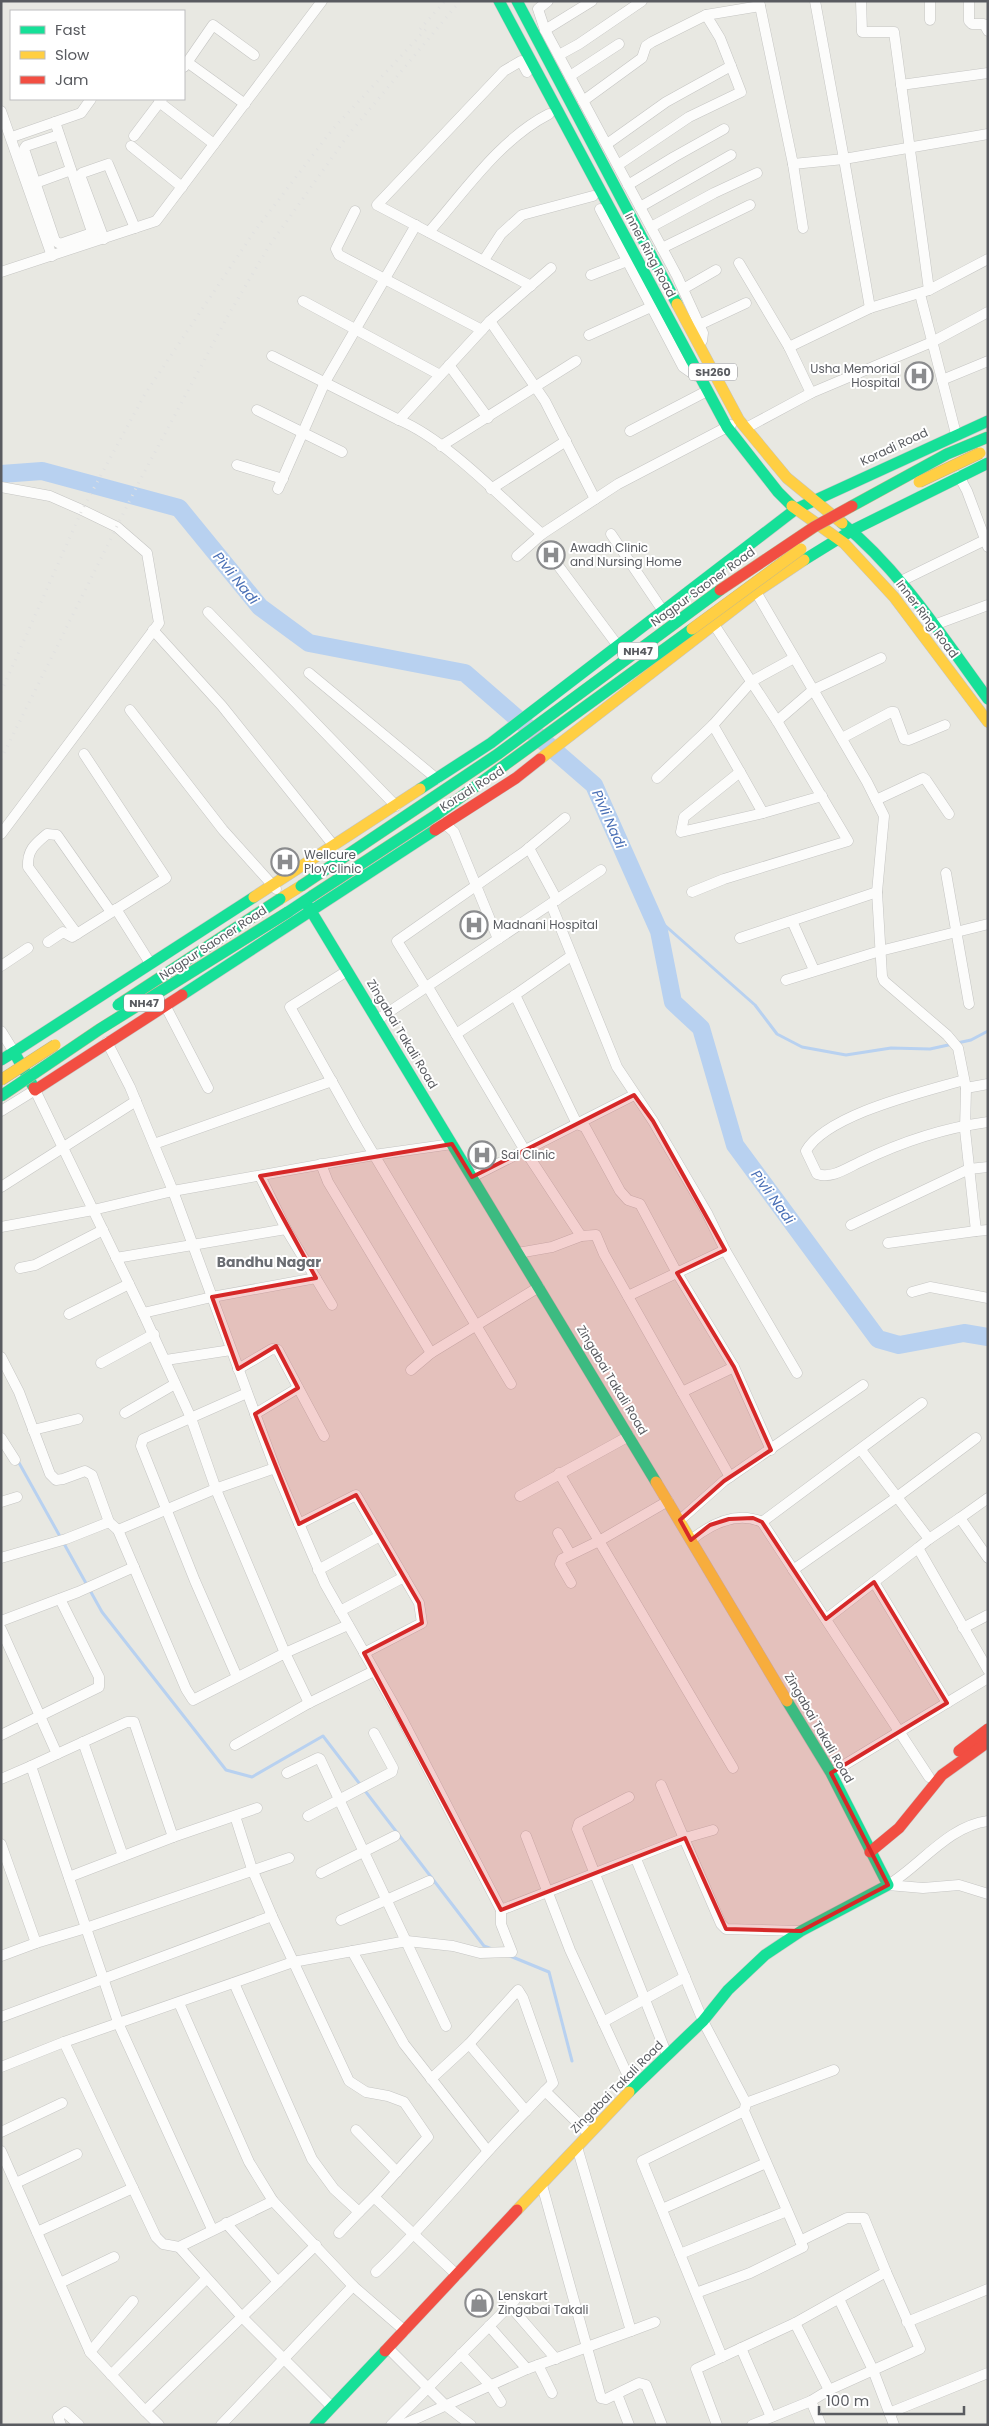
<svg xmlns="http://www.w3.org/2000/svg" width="989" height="2426" font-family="Poppins,sans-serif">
<rect width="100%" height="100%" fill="#e8e8e2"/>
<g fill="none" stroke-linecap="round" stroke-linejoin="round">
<!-- stream -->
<g stroke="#b8d1f0" stroke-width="3">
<polyline points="652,914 755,1005 777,1034 802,1047 846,1055 891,1048 930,1049 971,1040 988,1031"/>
<polyline points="18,1461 102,1612 226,1770 252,1777 323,1736 484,1946 492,1949"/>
<polyline points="510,1956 549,1972 572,2061"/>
</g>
<!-- river -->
<polyline stroke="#b8d1f0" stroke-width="18" points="1,474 42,471 179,508 260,607 309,643 465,673 594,785 659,931 673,1002 701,1028 735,1145 878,1339 899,1345 964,1333 988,1337"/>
<!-- street casing -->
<g stroke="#c5c5c3" stroke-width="11">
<g id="street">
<polyline points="548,1 538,9 545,30 677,276 703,333 702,341"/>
<polyline points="759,1 793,164 844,159 870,308"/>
<polyline points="815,1 844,159 988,134"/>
<polyline points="861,1 862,32 894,32 929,290"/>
<polyline points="930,1 930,20"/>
<polyline points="969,1 969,21 972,24 984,24 988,31"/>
<polyline points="706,15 720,38 731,66"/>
<polyline points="545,30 592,1"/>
<polyline points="559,55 579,44 642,1"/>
<polyline points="187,62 245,104"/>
<polyline points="184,67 213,25 254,55"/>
<polyline points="527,72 521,61 504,71 377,205 531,286"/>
<polyline points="570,76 619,44"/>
<polyline points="901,85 988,73"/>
<polyline points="583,101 642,58 646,46 652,42 706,15 760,6"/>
<polyline points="159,102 214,144"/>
<polyline points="1,111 52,256"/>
<polyline points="55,122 94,238"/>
<polyline points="59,135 26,146 24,149 55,241 60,244 92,233"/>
<polyline points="134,136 162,99"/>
<polyline points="12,137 81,113 91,99"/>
<polyline points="607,144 666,102 731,66 741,92 689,117 618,165"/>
<polyline points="131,146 182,187"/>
<polyline points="793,164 803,228"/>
<polyline points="30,185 71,170"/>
<polyline points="628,185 674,157 724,129"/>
<polyline points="640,207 731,155"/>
<polyline points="600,209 683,367 696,376"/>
<polyline points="355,211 336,249 339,255 482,330"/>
<polyline points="651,227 714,193 757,173"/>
<path d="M429,232C465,191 500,139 549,114"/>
<polyline points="104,239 80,175 82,173 108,164 135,228"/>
<polyline points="662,248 750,205"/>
<polyline points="484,260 501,234 522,215 593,196"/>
<polyline points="739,263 789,347 811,393"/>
<polyline points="1,272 156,221 322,1"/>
<polyline points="591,275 627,261"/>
<polyline points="683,289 716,270"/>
<polyline points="920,294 956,434"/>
<polyline points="303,301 440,375"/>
<polyline points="490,321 545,401 595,499"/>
<polyline points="699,325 746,303"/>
<polyline points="589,335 651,307"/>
<polyline points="789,347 870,308 929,290 988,259"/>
<polyline points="272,356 399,420 490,321 551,268"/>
<polyline points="449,365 488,418"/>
<polyline points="942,380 988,361"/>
<polyline points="257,410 342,452"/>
<path d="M399,420C447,440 502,499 542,534"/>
<polyline points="746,428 811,393 932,342 988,312"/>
<polyline points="630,431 707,391"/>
<polyline points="441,446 576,361"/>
<polyline points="237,465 283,479"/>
<polyline points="959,476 967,491 988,547"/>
<polyline points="1,487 50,496 82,510 117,527 147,553 159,623 1,834"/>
<polyline points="278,489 325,382 416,225"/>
<polyline points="491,489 566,441"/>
<polyline points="611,534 663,611"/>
<polyline points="517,556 542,534 618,484 731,425"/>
<polyline points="557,564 618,646"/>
<polyline points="899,582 985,540"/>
<polyline points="756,592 867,782 884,816 877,892 882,976 884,981 947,1035 958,1048 966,1088 965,1130 976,1231 988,1230"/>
<polyline points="208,612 396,806"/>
<polyline points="934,625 988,605"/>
<polyline points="153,630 222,706 334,846"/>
<polyline points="794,658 752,681 713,725 740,772 684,817 681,832 763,813 822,796"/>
<polyline points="309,673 437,779"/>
<polyline points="130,710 223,830 276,889"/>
<polyline points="777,721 813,690 881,658"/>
<polyline points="842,738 891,712 894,712 904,739 909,740 945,725"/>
<polyline points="740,772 763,813"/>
<polyline points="657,778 713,725"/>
<polyline points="876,800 923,778 926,780 949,814"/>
<polyline points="444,823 454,832 498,939"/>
<polyline points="529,848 557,900"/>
<polyline points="946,873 969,1004"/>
<polyline points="692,892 724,879 848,841 777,721 715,626"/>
<polyline points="551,904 617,1067 653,1121 707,1213 725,1250 628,1296"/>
<polyline points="116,909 150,963"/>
<polyline points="792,921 814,970"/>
<path d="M77,934L28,867C27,850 35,844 47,834L57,835L111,912"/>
<polyline points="740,938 877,892"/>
<polyline points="48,942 63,932 72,937 166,878 84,754"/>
<polyline points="571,956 515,995 577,1124 585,1127 620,1191 628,1200 640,1204 677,1273 734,1367 771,1450"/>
<polyline points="1,966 28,948"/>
<polyline points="347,971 290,1007 358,1128 511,1384"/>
<polyline points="786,980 880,951 988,924"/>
<polyline points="428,987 524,1149 581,1236 596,1235 604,1254 730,1477"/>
<polyline points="426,988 397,941 524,852 565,818"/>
<polyline points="166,1007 208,1088"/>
<polyline points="377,1020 601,870"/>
<polyline points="1,1031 14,1052"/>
<polyline points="456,1034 515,995"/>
<polyline points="107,1042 130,1087 173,1191 275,1468 325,1584 402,1719 501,1910 685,1838 713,1830"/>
<path d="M964,1080C924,1092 827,1114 806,1151L817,1174C832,1179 847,1168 860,1162C901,1142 943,1128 988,1122"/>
<polyline points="966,1088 988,1084"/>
<polyline points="1,1111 35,1090 143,1313 212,1297 316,1278"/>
<polyline points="154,1144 332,1081"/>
<polyline points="321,1164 328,1182 431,1353"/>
<polyline points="260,1176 286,1229 332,1305"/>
<polyline points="472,1177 634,1095"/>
<polyline points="1,1187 136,1101"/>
<polyline points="851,1225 969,1169 988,1167"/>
<polyline points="1,1227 93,1210 173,1191 374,1155 452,1144"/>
<polyline points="888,1243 976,1231"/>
<polyline points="725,1250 797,1373"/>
<polyline points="518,1253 552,1247 581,1236"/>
<polyline points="116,1258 286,1229"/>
<polyline points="20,1268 35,1265 103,1230"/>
<polyline points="912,1292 930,1287 988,1298"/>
<polyline points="143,1313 191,1418 217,1492 285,1653 348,1625"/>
<polyline points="69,1314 129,1284"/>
<polyline points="1,1357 19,1392 50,1474 56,1480 63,1479 85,1471 92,1475 109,1522 118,1530 186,1689 193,1700 285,1653 309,1703"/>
<polyline points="166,1360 231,1350"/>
<polyline points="101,1363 154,1334"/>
<polyline points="238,1369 272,1349 278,1350 324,1436"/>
<polyline points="411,1370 431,1353 539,1287"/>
<polyline points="682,1392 734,1367"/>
<polyline points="125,1413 175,1384"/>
<polyline points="255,1414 298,1388"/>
<polyline points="33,1430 78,1419"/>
<polyline points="1,1438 15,1460"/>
<polyline points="861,1450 897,1497 976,1438"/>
<polyline points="559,1473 733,1768"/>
<polyline points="520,1496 629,1436"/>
<polyline points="1,1502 17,1497"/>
<polyline points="960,1518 988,1498"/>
<polyline points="680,1520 724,1481 863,1385"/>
<polyline points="762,1522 922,1403"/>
<polyline points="299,1524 356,1495 419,1603 422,1623 364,1653"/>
<polyline points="118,1530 215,1489 275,1468"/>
<polyline points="558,1533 570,1554"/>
<polyline points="929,1539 960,1518 988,1558"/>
<path d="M691,1540C711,1524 737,1511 762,1522L929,1777"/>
<polyline points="1,1558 66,1539 109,1522"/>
<polyline points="318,1570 380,1536"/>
<polyline points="793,1570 897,1497 929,1539 918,1548"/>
<polyline points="874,1582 918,1548 988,1670"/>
<polyline points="571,1583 560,1564 562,1559 599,1541 668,1501"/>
<polyline points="340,1611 404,1577"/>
<polyline points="826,1619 874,1582 947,1703"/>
<polyline points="1,1621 78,1592 134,1567"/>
<polyline points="963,1628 988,1615"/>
<polyline points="1,1629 57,1754 31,1766 119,2025 212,2229"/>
<polyline points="237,1677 195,1581 141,1446 143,1439 247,1393"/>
<polyline points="1,1735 99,1687 99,1677 60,1599"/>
<polyline points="83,1742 123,1856"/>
<polyline points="235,1745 309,1703 374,1671"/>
<polyline points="57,1754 127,1722 134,1722 173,1837"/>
<polyline points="287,1773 318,1758 320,1759 446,2026"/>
<polyline points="831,1773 988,1678"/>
<polyline points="1,1779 31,1766"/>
<polyline points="661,1785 721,1924 726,1929 801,1931"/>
<polyline points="629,1797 579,1823 577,1829 667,2055"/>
<polyline points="235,1816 252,1869 272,1916 349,2081 366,2092 388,2096 404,2102 428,2137 374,2197"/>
<polyline points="308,1816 392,1772 393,1768 374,1733"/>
<path d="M988,1821C948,1826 920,1866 888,1885L923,1888L959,1885L988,1894"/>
<polyline points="526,1836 570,1950 633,2087"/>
<polyline points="1,1844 36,1943"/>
<polyline points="636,1859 703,2021 746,2103"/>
<polyline points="321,1873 395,1836"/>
<polyline points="69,1877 173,1837 257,1808"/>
<polyline points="341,1920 429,1881"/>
<polyline points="352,1951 404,2044 487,2150"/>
<polyline points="1,1956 36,1943 86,1928 289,1858"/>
<polyline points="234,1983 312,2159 334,2189 359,2212 374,2197 457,2275"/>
<polyline points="179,2003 249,2162 273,2201"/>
<polyline points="1,2017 272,1916"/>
<polyline points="603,2022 685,1977"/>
<polyline points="469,2044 526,2111 545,2091 589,2134"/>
<polyline points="1,2067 64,2042"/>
<polyline points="431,2079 469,2044 518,1990 523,1998 553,2083 545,2091"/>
<polyline points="745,2108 746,2103 834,2070"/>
<polyline points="356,2130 397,2172"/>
<polyline points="1,2132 62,2103"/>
<polyline points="1,2151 90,2352"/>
<polyline points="16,2183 77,2154"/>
<polyline points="542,2185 601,2398 606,2399 639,2383 646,2385 662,2425"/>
<polyline points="662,2209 766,2163"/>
<polyline points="226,2223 278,2282"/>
<polyline points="37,2232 133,2188"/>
<polyline points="339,2233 359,2212"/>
<polyline points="179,2247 242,2317 332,2407"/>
<polyline points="680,2254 787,2211"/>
<path d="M376,2272C430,2221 474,2163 526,2111"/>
<polyline points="60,2283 114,2257"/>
<polyline points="696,2293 750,2273 803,2247 744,2111 642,2161 722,2357"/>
<polyline points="839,2299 873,2370 894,2425"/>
<polyline points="133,2301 90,2352 145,2411 316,2245"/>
<polyline points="510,2306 556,2359"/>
<polyline points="907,2322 988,2289"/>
<polyline points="795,2323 886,2272 864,2218 847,2218 800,2241"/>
<polyline points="489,2326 527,2369"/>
<polyline points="405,2331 353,2286 273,2201 179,2247 163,2244 156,2237 64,2042 293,1962 407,1941 453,1946 480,1953 512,1952 501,1924 501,1910"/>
<polyline points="631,2331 655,2322"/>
<polyline points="388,2348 445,2405 471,2425"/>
<polyline points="741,2348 771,2417"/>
<polyline points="461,2354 490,2385 501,2402"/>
<polyline points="538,2365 552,2393"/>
<polyline points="111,2375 206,2279"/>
<polyline points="829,2390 920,2349 886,2272"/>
<polyline points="617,2394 629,2425"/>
<polyline points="145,2411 159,2425"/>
<polyline points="889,2413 988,2373"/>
<polyline points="61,2425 58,2417 65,2412 79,2425"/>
<polyline points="221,2425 353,2286"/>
<polyline points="391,2425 515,2300"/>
<polyline points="402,2425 527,2369 631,2331 577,2147"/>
<polyline points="717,2425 696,2369 795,2323 829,2390 811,2401 821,2425"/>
<polyline points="752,2425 811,2401"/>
</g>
</g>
<!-- fast casing -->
<g stroke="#c5c5c4" stroke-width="12">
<g id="fast">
<polyline points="499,1 727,427 778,492 792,506"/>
<polyline points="517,1 677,304"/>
<path d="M842,523C901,571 943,638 988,699"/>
<polyline points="804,560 851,531 988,463"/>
<polyline points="420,789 491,743 796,509 988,421"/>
<polyline points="305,901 656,1482"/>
<polyline points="288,912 312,896"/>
<polyline points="182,995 435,830"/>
<polyline points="1,1060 14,1052"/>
<polyline points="34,1088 14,1052 254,897"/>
<polyline points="629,2092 703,2021 728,1990 765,1955 801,1931 888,1885 831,1773 787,1701"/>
<polyline points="315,2425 385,2351"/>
</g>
</g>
<!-- slow casing -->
<g stroke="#c5c5c4" stroke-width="12">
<g id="slow">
<polyline points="677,304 739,420 787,478 842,523"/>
<polyline points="792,506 844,543 894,597 988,722"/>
<polyline points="540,759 756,592 804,560"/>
<polyline points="254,897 420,789"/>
<polyline points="280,899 301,886"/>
<polyline points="656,1482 787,1701"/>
<polyline points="517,2210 629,2092"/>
</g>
</g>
<!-- jam casing -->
<g stroke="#c5c5c4" stroke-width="12">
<g id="jam">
<polyline points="435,830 516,778 540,759"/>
<polyline points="34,1088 35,1090 182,995"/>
<polyline points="959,1751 988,1729"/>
<polyline points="870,1852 899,1828 942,1775 988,1742"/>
<polyline points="385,2351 517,2210"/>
</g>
</g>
<!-- street -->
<use href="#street" stroke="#fcfcfb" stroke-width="10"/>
<!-- fast -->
<use href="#fast" stroke="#16e098" stroke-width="11"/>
<!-- slow -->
<use href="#slow" stroke="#ffcf43" stroke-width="11"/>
<!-- jam -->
<use href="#jam" stroke="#f24e42" stroke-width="11"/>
<!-- rail -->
<g stroke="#e1e1e0" stroke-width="3" stroke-dasharray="1 6" stroke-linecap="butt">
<polyline points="420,29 445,1"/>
<polyline points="1,692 82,510 145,394 254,232 332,130 429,26"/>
<polyline points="1,759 139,482 229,314 269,246 349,134 460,1"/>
</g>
<!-- fast-bridge casing -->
<g stroke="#bbb593" stroke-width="12" stroke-linecap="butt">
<g id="fast-bridge">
<polyline points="852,506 947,454 988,437"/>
<polyline points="301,886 498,754 720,590"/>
<polyline points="312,896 436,815 692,629"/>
<polyline points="118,1005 280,899"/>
<polyline points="1,1096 100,1029 288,912"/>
</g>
</g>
<!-- slow-bridge casing -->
<g stroke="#bbb593" stroke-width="12" stroke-linecap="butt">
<g id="slow-bridge">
<polyline points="919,482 980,453"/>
<polyline points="692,629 801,549"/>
<polyline points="1,1080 55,1045"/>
</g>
</g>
<!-- jam-bridge casing -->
<g stroke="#bbb593" stroke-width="12" stroke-linecap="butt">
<polyline id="jam-bridge" points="720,590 814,527 852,506"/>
</g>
<!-- fast-bridge -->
<use href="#fast-bridge" stroke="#16e098" stroke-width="11"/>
<!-- slow-bridge -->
<use href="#slow-bridge" stroke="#ffcf43" stroke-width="11"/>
<!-- jam-bridge -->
<use href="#jam-bridge" stroke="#f24e42" stroke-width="11"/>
</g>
<!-- marked area -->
<path fill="#d62828" fill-opacity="0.2" stroke="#d62828" stroke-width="4" stroke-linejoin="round" d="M634,1095L653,1121L725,1250L677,1273L734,1367L771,1450L724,1481L680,1520L691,1540L710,1525L729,1519L753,1518L762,1522L826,1619L874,1582L947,1703L831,1773L888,1885L801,1931L726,1929L685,1838L501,1910L364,1653L422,1623L419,1603L356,1495L299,1524L255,1414L298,1388L276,1346L238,1369L212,1297L316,1278L260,1176L452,1144L472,1177Z"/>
<!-- icons -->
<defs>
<g id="hospital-ring" transform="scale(1.4375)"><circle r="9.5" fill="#fff" stroke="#8b8c8e" stroke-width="1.5"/><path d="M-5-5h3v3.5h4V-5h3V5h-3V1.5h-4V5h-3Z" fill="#8b8c8e"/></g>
<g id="shop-ring" transform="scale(1.4375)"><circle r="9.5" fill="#fff" stroke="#8b8c8e" stroke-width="1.5"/><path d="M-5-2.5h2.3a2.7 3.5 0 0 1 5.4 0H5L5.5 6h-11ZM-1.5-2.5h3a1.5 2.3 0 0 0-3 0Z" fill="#8b8c8e"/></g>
</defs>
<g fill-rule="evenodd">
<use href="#hospital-ring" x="919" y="376"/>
<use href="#hospital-ring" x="551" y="555"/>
<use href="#hospital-ring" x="285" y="862"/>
<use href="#hospital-ring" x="474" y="925"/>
<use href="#hospital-ring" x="482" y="1155"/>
<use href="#shop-ring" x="479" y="2303"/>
</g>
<g text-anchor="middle" stroke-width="4" stroke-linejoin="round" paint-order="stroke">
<!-- shield labels -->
<g fill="#fff" stroke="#8b8c90" stroke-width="1">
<rect x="689" y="363.5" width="48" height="17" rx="4"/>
<rect x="618" y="642.5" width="40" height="17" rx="4"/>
<rect x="124" y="994.5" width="40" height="17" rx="4"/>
</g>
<g font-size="11" font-weight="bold" fill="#595b60">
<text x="713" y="376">SH260</text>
<text x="638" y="655">NH47</text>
<text x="144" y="1007">NH47</text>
</g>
<!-- street labels -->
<g font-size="12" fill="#595b60" stroke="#fff">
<text transform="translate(650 255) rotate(62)" y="4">Inner Ring Road</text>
<text transform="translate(894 447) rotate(-25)" y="4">Koradi Road</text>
<text transform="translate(703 587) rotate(-36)" y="4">Nagpur Saoner Road</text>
<text transform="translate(927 619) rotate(53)" y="4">Inner Ring Road</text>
<text transform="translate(472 789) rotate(-32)" y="4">Koradi Road</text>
<text transform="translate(213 943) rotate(-33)" y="4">Nagpur Saoner Road</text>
<text transform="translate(402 1034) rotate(59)" y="4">Zingabai Takali Road</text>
<text transform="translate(612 1380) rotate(59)" y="4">Zingabai Takali Road</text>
<text transform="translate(819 1728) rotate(60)" y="4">Zingabai Takali Road</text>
<text transform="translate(617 2087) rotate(-45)" y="4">Zingabai Takali Road</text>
</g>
<!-- poi labels -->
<g font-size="12" fill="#595b60" stroke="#fff" text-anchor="start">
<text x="900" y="373" text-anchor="end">Usha Memorial<tspan x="900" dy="14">Hospital</tspan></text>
<text x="570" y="552">Awadh Clinic<tspan x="570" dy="14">and Nursing Home</tspan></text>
<text x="304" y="859">Wellcure<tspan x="304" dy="14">PloyClinic</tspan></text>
<text x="493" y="929">Madnani Hospital</text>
<text x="501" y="1159">Sai Clinic</text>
<text x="498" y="2300">Lenskart<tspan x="498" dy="14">Zingabai Takali</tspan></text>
</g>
<!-- water labels -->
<g font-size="14" font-style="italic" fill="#4a70b6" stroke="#fff">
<text transform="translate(236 578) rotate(51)" y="5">Pivli Nadi</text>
<text transform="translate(609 819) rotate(66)" y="5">Pivli Nadi</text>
<text transform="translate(773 1197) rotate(54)" y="5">Pivli Nadi</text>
</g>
<!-- neighbourhood labels -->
<g font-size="14" font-weight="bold" fill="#6a6d72" stroke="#fff">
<text x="269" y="1267">Bandhu Nagar</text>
</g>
</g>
<!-- border -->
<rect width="989" height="2426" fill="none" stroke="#595b60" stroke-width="5"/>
<!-- legend -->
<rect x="10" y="10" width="175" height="90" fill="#ffffff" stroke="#bdbdbf"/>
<rect x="20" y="26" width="25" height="8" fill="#16e098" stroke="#bdbdbf"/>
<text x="55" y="35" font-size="15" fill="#595b60">Fast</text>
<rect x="20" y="51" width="25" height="8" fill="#ffcf43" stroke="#bdbdbf"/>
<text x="55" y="60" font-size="15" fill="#595b60">Slow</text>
<rect x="20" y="76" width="25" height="8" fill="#f24e42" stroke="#bdbdbf"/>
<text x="55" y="85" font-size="15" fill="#595b60">Jam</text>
<!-- scale -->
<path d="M819 2406v8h145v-8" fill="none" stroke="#595b60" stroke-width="2.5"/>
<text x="826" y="2406" font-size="15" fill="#595b60" stroke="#ffffff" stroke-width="4" paint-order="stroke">100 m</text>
</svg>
